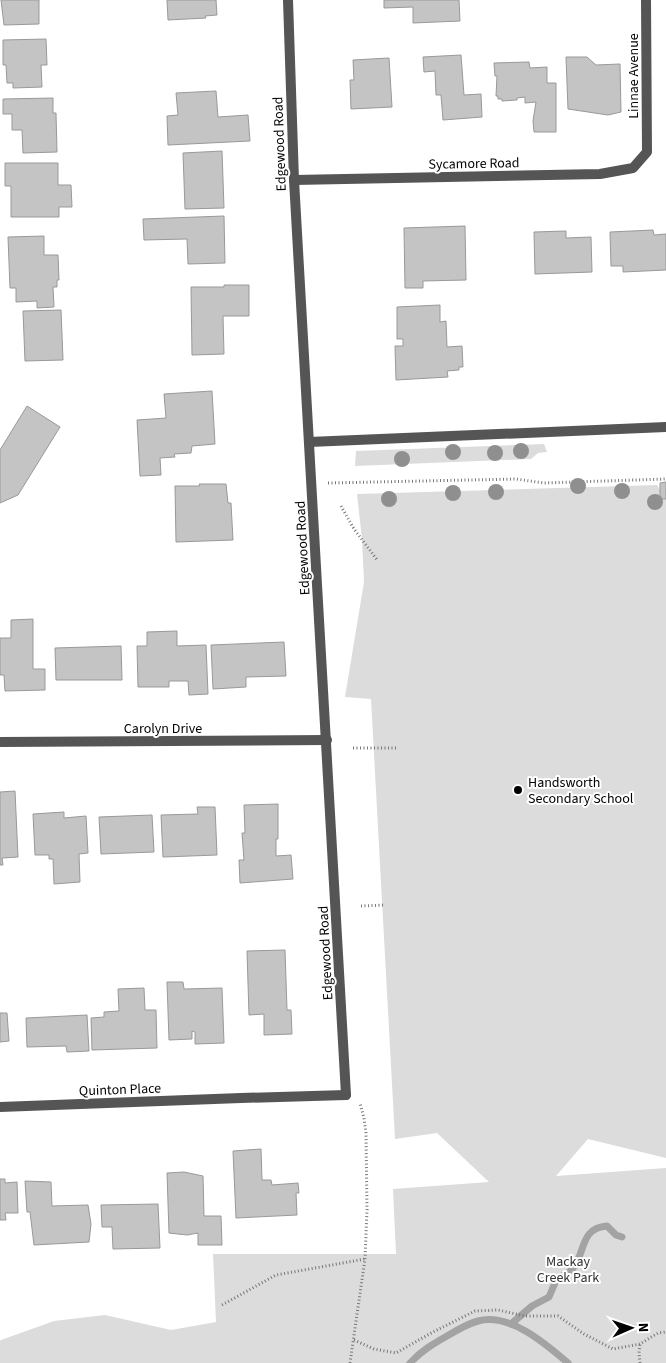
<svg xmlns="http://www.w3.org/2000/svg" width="666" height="1363" font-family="'Source Sans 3',sans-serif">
<rect width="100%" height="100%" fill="#fff"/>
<!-- green -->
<g fill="#dcdcdc">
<polygon points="544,444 547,452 538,453 531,459 355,466 356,451"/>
<polygon points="657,485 666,500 666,1158 588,1139 556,1176 666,1168 666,1363 0,1363 0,1341 1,1340 54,1321 105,1315 171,1330 216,1322 213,1254 396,1254 393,1189 489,1182 437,1133 395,1139 371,699 345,697 364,582 362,539 357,494"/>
</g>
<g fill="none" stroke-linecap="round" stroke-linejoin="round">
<!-- stream -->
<g stroke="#a3a3a3" stroke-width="7">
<path d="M511,1324L532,1306L549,1297L557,1278C560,1277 565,1275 568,1273C587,1259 577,1228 607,1226L616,1235L622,1237"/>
<path d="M410,1363C421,1351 433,1344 447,1336C457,1330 467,1324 478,1321C509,1312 546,1344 568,1363"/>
</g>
</g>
<!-- building -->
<g fill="#c4c4c4" stroke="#999">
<polygon points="1,0 39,0 39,24 4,25"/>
<polygon points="167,0 216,0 217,15 205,16 206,18 168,20"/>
<polygon points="384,0 459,0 460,21 413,23 413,7 384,8"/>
<polygon points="46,39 47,65 41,65 42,87 13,88 13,83 7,83 6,65 3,65 3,40"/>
<polygon points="461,55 464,95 481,94 482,117 443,120 441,95 436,95 435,71 424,72 423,57"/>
<polygon points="566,57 587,57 596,65 620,64 621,112 608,115 568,109"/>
<polygon points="389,58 392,107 351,109 350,80 354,80 353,60"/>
<polygon points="529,62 530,68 547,67 547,83 556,83 556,132 534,132 533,121 536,102 525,103 525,97 517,98 517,100 502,101 502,99 498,99 498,96 496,96 497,76 495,76 494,63"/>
<polygon points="216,91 218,117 248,115 250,141 168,145 167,116 178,115 176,93"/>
<polygon points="53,98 53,113 56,113 57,152 23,153 22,130 12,130 12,114 3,114 3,99"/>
<polygon points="222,151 224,208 185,209 183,153"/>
<polygon points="5,163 58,163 58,185 71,185 72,207 59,207 59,217 11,217 11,186 5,186"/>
<polygon points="224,216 225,263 188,264 187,239 144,240 143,219"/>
<polygon points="465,226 466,280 423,281 423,288 405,288 404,228"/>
<polygon points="653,230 654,235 666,234 666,270 623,272 623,266 611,266 610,232"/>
<polygon points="566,231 566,238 591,237 592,272 535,274 534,232"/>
<polygon points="44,236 44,255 58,255 59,280 57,280 57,287 53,287 54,307 37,308 37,301 16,302 16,288 10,288 8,237"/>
<polygon points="224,285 249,285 249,316 223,316 224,354 192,355 191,287 224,287"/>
<polygon points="440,305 440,322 446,321 447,347 462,346 463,367 459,367 459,370 447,371 448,377 396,380 395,346 403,346 403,339 397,339 397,307"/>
<polygon points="61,310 63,360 25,361 23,311"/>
<polygon points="212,391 215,444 192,446 191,453 174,454 175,457 160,458 161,475 140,476 137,420 166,418 164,394"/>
<polygon points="27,406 60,427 18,495 0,503 0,450"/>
<polygon points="666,482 666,499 660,499 660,483"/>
<polygon points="199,484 226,484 228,503 231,503 233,540 176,542 175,486 200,486"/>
<polygon points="33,619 33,669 45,669 45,690 5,691 4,675 0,675 0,638 11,638 11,620"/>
<polygon points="177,631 177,646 206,645 208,694 189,695 188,681 169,681 169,687 138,687 137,646 147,646 147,632"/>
<polygon points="284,642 286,676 246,677 246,687 213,689 211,645"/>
<polygon points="121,646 122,680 56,680 55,648"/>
<polygon points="15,791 18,857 2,858 3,865 0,865 0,792"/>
<polygon points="278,804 278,839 276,839 276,856 291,855 293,879 240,883 239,860 244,860 242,833 245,833 244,805"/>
<polygon points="197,807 215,807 217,855 163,857 161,815 198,814"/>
<polygon points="64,812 64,818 86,816 88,853 79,854 80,882 54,884 53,859 49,859 49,855 35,855 33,814"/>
<polygon points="152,815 154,852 101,854 99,817"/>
<polygon points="285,950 287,1010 291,1010 292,1034 264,1035 264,1014 249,1015 247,951"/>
<polygon points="167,982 183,982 184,989 222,988 224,1043 195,1044 195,1032 192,1031 192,1039 169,1040"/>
<polygon points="144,988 145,1010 156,1010 157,1048 92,1050 91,1018 104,1017 104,1012 119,1011 118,989"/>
<polygon points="0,1013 7,1013 9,1041 0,1042"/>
<polygon points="87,1015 89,1051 67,1052 66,1046 27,1047 26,1018"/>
<polygon points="261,1149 262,1180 271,1180 272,1185 298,1183 299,1193 296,1193 297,1215 236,1218 233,1151"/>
<polygon points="184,1172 203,1176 204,1216 221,1216 222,1245 198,1245 198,1233 187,1235 169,1233 167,1173"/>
<polygon points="0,1179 5,1179 5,1183 17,1182 18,1213 5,1213 6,1220 0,1220"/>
<polygon points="25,1181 51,1182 52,1206 88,1205 91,1224 89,1242 34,1245 30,1212 27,1212"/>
<polygon points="158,1204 160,1248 113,1249 112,1227 102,1227 101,1205"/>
</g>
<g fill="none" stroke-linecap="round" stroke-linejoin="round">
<!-- path -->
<g stroke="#777" stroke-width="3" stroke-dasharray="1 2.5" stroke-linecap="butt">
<polyline points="328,483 516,479 544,483 666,479"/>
<polyline points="341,506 354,529 378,561"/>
<polyline points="353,748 396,748"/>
<polyline points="361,906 385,905"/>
<polyline points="222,1305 276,1275 365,1259"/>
<polyline points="354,1340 374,1349 396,1353 433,1332 475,1311 498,1310 525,1316 558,1316 584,1334 613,1349 640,1344 658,1333 666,1332"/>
<polyline points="350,1363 365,1259 367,1210 366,1133 364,1118 360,1103"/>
<polyline points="640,1363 639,1353 640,1344"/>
</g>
<!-- service -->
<g stroke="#555" stroke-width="10">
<polyline points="309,442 666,427"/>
<polyline points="241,1098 346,1095"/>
</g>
<!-- minor -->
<g stroke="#555" stroke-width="10">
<polyline points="288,0 294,180 346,1095"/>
<polyline points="294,180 600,174 633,168 647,152 646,0"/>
<polyline points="0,742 327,740"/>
<polyline points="0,1107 241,1098"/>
</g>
</g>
<!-- trees -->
<g fill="#8f8f8f">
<circle cx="521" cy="451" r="8"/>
<circle cx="453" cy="452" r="8"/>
<circle cx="495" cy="453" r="8"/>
<circle cx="402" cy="459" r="8"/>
<circle cx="578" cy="486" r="8"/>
<circle cx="622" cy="491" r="8"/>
<circle cx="496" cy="492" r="8"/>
<circle cx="453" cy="493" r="8"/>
<circle cx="389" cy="499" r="8"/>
<circle cx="655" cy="502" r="8"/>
</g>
<!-- markers -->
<circle fill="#000" stroke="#fff" stroke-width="2" cx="518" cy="790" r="5"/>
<g text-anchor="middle" stroke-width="4" stroke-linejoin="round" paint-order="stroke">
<!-- street labels -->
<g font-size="14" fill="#000" stroke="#fff">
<text transform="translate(633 76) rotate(-90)" y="5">Linnae Avenue</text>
<text transform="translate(279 144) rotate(-92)" y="5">Edgewood Road</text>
<text transform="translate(474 163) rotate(-1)" y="5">Sycamore Road</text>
<text transform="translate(302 548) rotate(-93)" y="5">Edgewood Road</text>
<text x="163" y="733">Carolyn Drive</text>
<text transform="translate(325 953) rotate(-93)" y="5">Edgewood Road</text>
<text transform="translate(120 1089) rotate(-2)" y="5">Quinton Place</text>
</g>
<!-- poi labels -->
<g font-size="14" fill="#000" stroke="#fff" text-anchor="start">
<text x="528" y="787">Handsworth<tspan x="528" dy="16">Secondary School</tspan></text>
</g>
<!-- park labels -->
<g font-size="14" fill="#333" stroke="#fff">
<text x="568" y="1266">Mackay<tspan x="568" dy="16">Creek Park</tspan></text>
</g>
</g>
<!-- north arrow -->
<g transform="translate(631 1328) rotate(88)" stroke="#ffffff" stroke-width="4" paint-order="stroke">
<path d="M0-4L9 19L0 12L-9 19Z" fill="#000000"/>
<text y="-8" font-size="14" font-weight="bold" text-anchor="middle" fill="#000000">N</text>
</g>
</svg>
